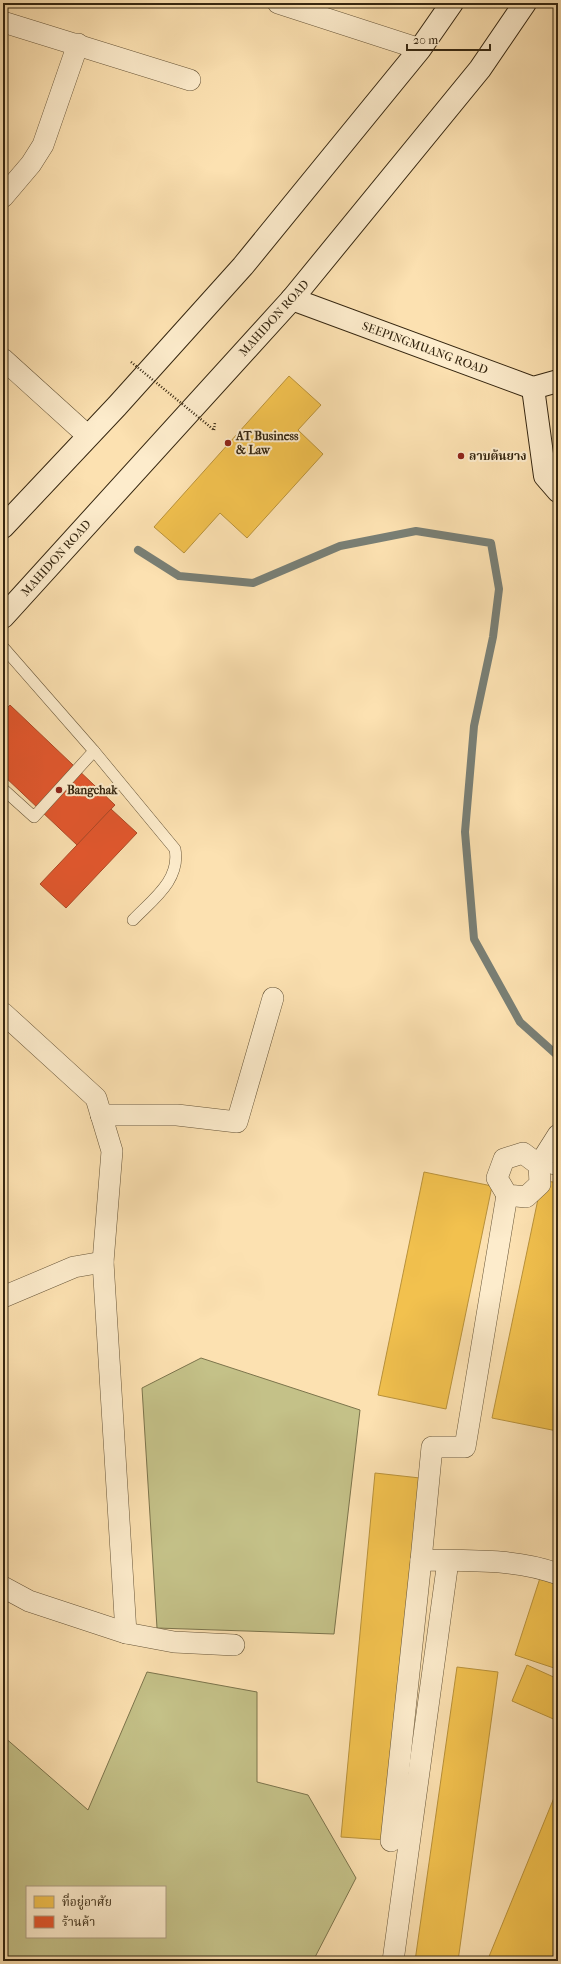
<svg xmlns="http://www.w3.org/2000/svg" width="561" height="1964" font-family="'IM FELL French Canon','Noto Serif Thai',serif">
<rect width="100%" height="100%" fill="#fce1b1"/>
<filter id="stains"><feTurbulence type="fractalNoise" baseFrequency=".005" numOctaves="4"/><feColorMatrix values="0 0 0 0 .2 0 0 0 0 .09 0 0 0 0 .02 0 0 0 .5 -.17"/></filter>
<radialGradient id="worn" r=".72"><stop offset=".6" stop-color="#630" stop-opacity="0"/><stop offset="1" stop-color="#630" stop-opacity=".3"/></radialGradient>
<!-- green -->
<g fill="#c4c188" stroke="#7c744c" fill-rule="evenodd">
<polygon points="201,1358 360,1410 334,1634 157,1628 142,1388"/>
<path d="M147,1672L257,1692V1782L308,1795L356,1878L313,1961H3V1736L88,1810ZM27,1887H165V1937H27Z"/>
</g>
<!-- homes -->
<g fill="#f2c14e" stroke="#b9923b">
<polygon points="289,376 321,405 298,430 323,454 247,538 220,513 184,553 154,527"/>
<polygon points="424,1172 492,1186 446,1409 378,1395"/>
<polygon points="542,1180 558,1183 557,1431 492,1418"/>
<polygon points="375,1473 420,1478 386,1840 341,1837"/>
<polygon points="540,1578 558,1584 557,1669 515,1655"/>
<polygon points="527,1665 558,1679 558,1721 512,1701"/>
<polygon points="457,1667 498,1672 458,1961 415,1961"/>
<polygon points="558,1788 558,1944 551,1961 492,1961 488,1959"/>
</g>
<!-- shops -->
<g fill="#e4572e" stroke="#b04825">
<polygon points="10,705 115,805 77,845 3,775 3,712"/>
<polygon points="111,809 137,833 66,908 40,884"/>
</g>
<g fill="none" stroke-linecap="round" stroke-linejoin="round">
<!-- stream -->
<polyline stroke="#797f75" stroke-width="8" points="138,550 179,576 253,583 340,546 416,531 491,543 499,589 493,637 474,726 465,832 474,939 520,1022 558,1056"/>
<!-- lane casing -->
<g stroke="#675538" stroke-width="12">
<g id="lane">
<polyline points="3,647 94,751 34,817 3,789"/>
<path d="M94,751L175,849C181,880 152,900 133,920"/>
<polyline points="539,1165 558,1170"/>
</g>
</g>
<!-- street casing -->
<g stroke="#675538" stroke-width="22">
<g id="street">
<polyline points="278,3 420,49"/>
<polyline points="3,22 190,80"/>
<polyline points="3,197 31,164 43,145 78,44"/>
<polyline points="3,359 88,436"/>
<polyline points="3,1013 96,1098 112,1151 103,1262 126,1633"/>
<polyline points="101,1115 177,1115 237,1122 273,998"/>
<polyline points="539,1165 523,1153 504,1159 497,1178 507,1195 526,1197 540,1184 539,1165 558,1135"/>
<path d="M507,1195L465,1447H432L421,1560C467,1561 514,1558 558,1574"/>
<polyline points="3,1297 74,1267 103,1262"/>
<polyline points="3,1587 29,1601 126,1633 174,1642 234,1645"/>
<polyline points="391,1841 421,1560"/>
<polyline points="393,1961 448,1561"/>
</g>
</g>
<!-- secondary casing -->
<g stroke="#352610" stroke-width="24">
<g id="secondary">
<polyline points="292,299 533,388 558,381"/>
<polyline points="533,388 545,476 558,491"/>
<polyline points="3,527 117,406 243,266 420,49 452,3"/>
<polyline points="3,617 292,299 480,69 525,3"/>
</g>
</g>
<!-- path -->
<polyline stroke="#352610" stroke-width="2.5" stroke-dasharray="1 2" stroke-linecap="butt" points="214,430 215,422"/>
<!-- lane -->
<use href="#lane" stroke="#fdeccc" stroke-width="11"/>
<!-- street -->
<use href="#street" stroke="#fdeccc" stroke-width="21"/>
<!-- secondary -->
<use href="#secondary" stroke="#fdeccc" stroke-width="22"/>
<!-- path-bridge -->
<polyline stroke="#352610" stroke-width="2.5" stroke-dasharray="1 2" stroke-linecap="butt" points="131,362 214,430"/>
</g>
<!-- markers -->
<g fill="#8f2418" stroke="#fdeccc" stroke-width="1.5">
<circle cx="228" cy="443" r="4"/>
<circle cx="461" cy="456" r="4"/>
<circle cx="59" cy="790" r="4"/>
</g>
<g text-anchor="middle" stroke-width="4" stroke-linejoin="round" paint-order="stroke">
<!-- street labels -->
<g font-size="12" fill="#352610" stroke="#fdeccc">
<text transform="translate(274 318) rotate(-48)" y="4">MAHIDON ROAD</text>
<text transform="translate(425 348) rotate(20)" y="4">SEEPINGMUANG ROAD</text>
<text transform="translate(56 558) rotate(-48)" y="4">MAHIDON ROAD</text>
</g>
<!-- poi labels -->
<g font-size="12" font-weight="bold" fill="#352610" stroke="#fdeccc" text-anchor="start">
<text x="236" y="440">AT Business<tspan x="236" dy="14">&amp; Law</tspan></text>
<text x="469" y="460">ลาบต้นยาง</text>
<text x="67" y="794">Bangchak</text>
</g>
</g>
<!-- margin -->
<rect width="561" height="1964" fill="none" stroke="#fce1b1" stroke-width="16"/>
<rect x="4" y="4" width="553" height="1956" fill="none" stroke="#352610" stroke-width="2"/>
<rect x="8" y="8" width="545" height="1948" fill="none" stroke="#352610"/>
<!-- legend -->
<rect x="26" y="1886" width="140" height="52" fill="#fdeccc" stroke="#ad9d81"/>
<rect x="34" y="1896" width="20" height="12" fill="#f2c14e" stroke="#ad9d81"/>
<text x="62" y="1906" font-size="12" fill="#352610">ที่อยู่อาศัย</text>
<rect x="34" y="1916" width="20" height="12" fill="#e4572e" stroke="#ad9d81"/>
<text x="62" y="1926" font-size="12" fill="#352610">ร้านค้า</text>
<!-- scale -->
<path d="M407 44v6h83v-6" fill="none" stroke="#352610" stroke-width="2"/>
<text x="413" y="44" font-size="12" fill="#352610" stroke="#fdeccc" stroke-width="3" paint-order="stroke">20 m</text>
<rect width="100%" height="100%" filter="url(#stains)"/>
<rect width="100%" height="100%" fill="url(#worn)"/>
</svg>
